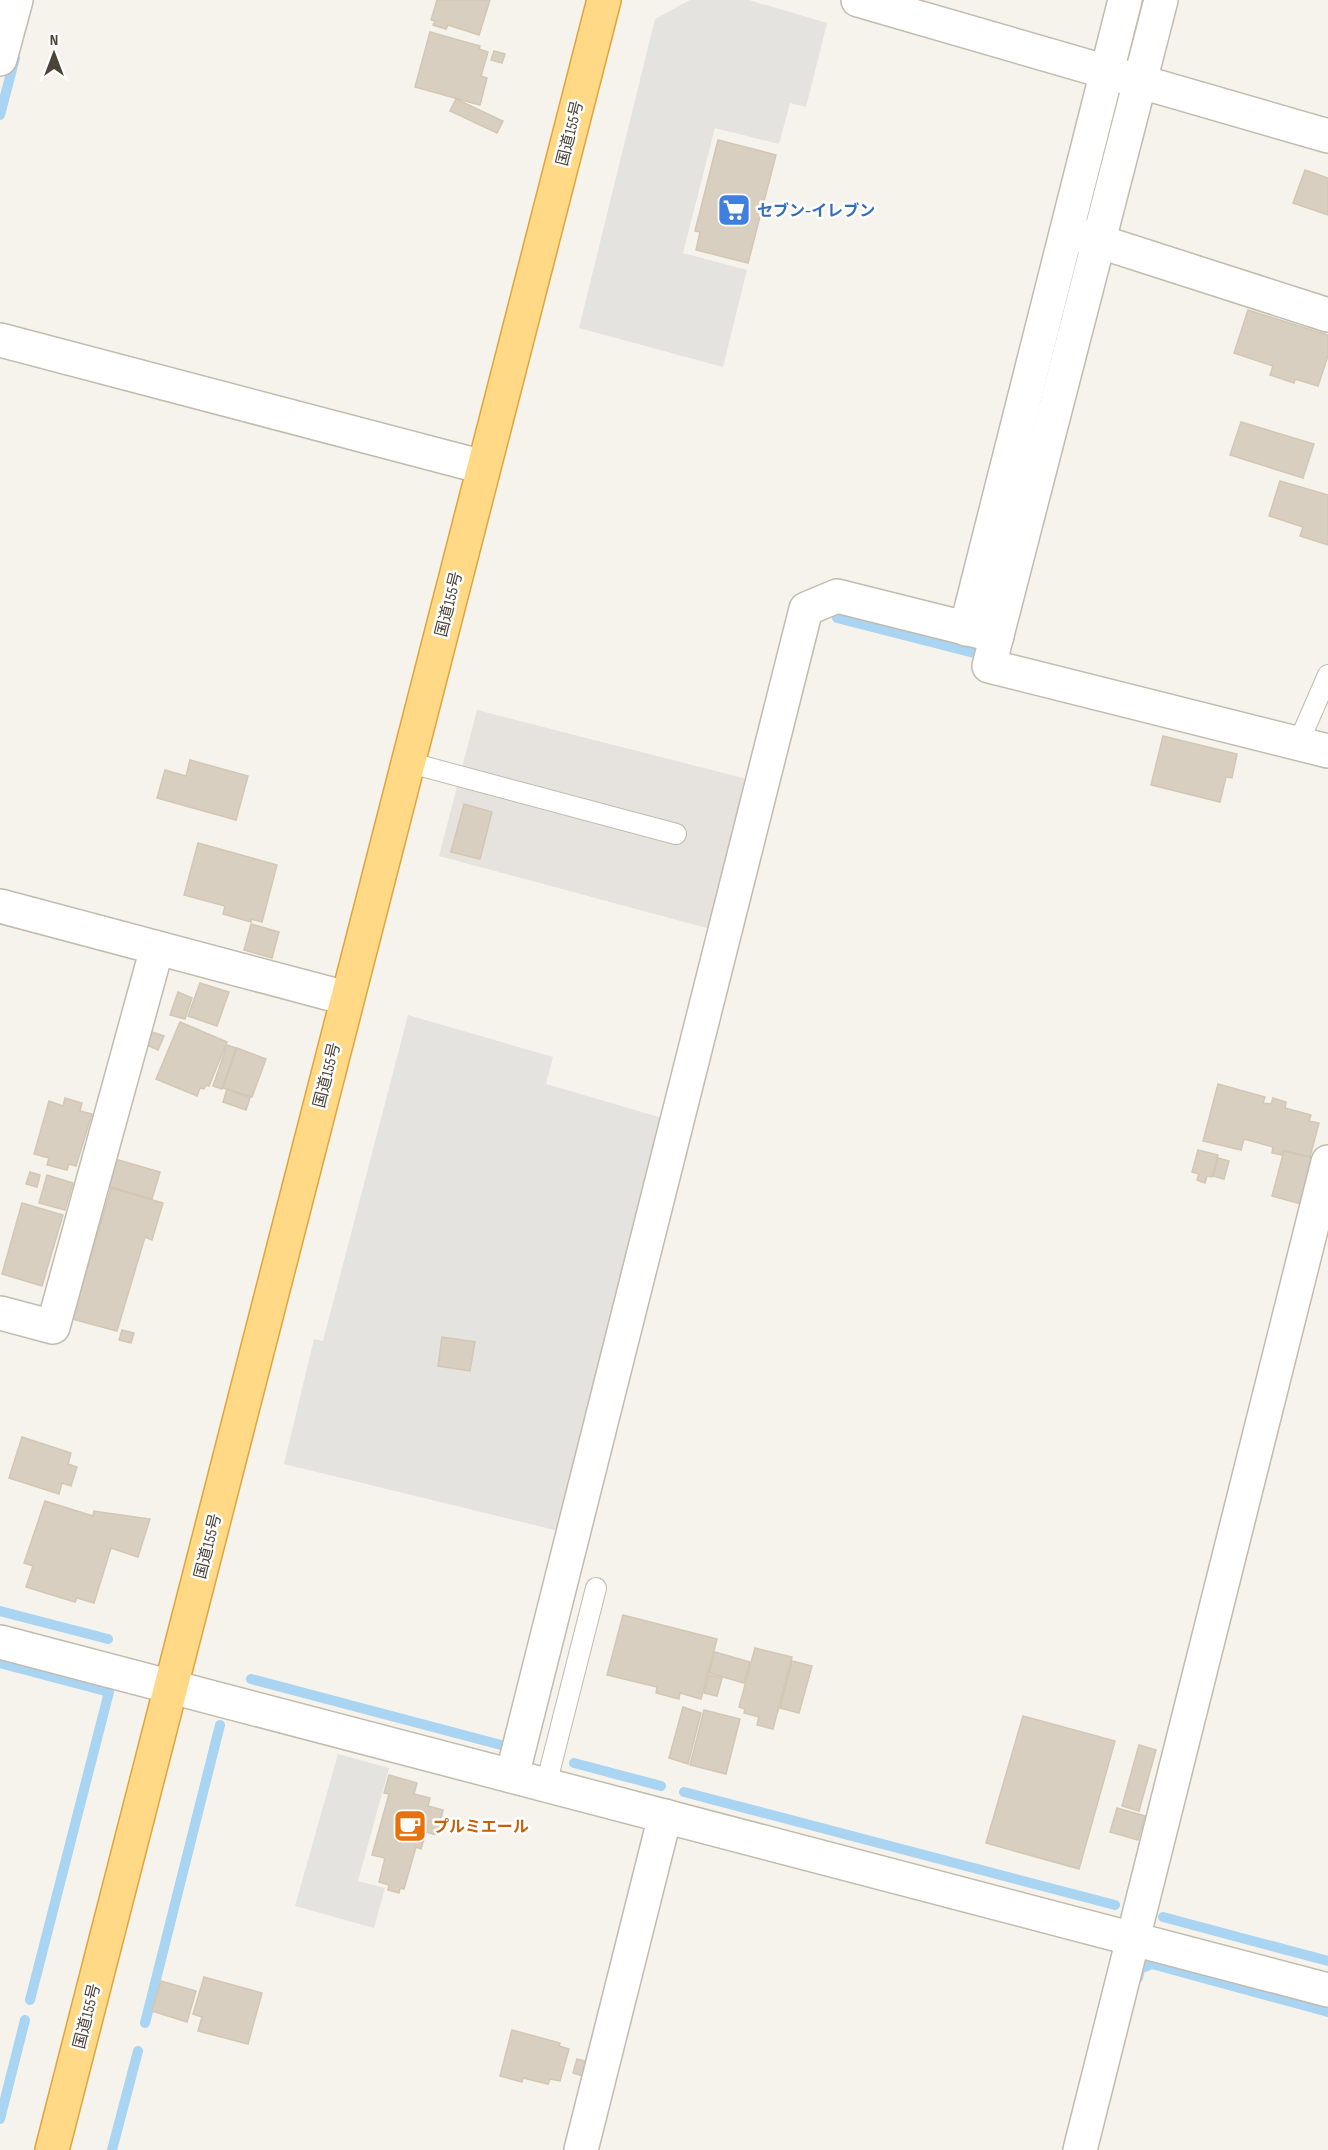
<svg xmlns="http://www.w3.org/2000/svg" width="1328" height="2150" font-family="'Sofia Sans Condensed','Noto Sans JP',sans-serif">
<rect width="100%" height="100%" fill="#f6f3ec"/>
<!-- industrial -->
<polygon fill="#e6e2dd" points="477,710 751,780 714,930 439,856"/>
<!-- parking -->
<g fill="#e5e3e0">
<polygon points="690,0 749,0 827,23 806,107 790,103 779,144 715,128 683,253 747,270 723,367 579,328 655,19"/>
<polygon points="408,1015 553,1057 546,1084 666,1119 563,1532 284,1464 314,1339 323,1341"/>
<polygon points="338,1754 389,1768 358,1881 385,1888 374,1928 295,1906"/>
</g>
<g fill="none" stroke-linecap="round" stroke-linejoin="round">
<!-- stream -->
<g stroke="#a9d4f2" stroke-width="10">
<polyline points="1131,43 1142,0"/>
<polyline points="0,115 15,58"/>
<polyline points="837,618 978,654"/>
<polyline points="0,1611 108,1639"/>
<polyline points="0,1663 109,1692 30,2000"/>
<polyline points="251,1679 505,1746"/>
<polyline points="574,1763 661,1786"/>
<polyline points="684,1792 1115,1905"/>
<polyline points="1163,1917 1328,1961"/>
<polyline points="1138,1978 1140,1969 1152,1964 1328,2012"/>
<polyline points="145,2023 220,1725"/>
<polyline points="0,2119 25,2020"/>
<polyline points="112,2150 138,2051"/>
</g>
</g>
<!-- building -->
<g fill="#d8cfc1" stroke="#d3c7b4" stroke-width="1.5">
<polygon points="437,0 490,0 479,35 448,25 446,29 433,25 435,21 431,20"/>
<polygon points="430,32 480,46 479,49 488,52 481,76 487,78 480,105 415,87"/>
<polygon points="494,51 505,54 502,63 491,60"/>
<polygon points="456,99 503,121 497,133 450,111"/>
<polygon points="718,140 776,155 748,263 696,250 700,232 695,231"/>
<polygon points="1305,170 1328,178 1328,215 1293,203"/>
<polygon points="1248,310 1328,335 1328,356 1318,386 1295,379 1294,383 1270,375 1273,366 1234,353"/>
<polygon points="1241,422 1314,444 1303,478 1230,455"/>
<polygon points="1280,481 1328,495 1328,545 1300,536 1303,527 1269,516"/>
<polygon points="1163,736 1237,754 1232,778 1226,777 1220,802 1151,785"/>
<polygon points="190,760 248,776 236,820 157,798 165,770 186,776"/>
<polygon points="464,804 492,812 480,859 451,852"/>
<polygon points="198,843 277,865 262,922 251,919 251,922 223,914 225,906 184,895"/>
<polygon points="251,924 279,932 272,958 244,950"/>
<polygon points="200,983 229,992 217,1026 188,1016"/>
<polygon points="178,992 192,998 185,1019 170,1015"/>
<polygon points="180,1022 227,1042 209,1086 206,1085 204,1089 200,1088 197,1096 156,1079"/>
<polygon points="152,1032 164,1036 158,1050 147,1045"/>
<polygon points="227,1045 236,1048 222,1089 213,1086"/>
<polygon points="237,1048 266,1059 252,1097 223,1088"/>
<polygon points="1218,1084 1265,1097 1263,1103 1271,1104 1273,1098 1286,1102 1285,1108 1311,1115 1309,1121 1319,1123 1310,1157 1283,1150 1282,1155 1272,1153 1273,1147 1244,1139 1241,1150 1203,1141"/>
<polygon points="227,1089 250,1098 246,1110 223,1102"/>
<polygon points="65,1098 82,1103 80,1111 92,1114 76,1166 69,1164 67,1170 47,1165 49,1158 34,1154 49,1101 63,1106"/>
<polygon points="1198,1150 1218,1155 1212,1177 1207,1176 1205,1183 1197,1180 1199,1174 1192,1172"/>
<polygon points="1284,1151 1313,1158 1301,1204 1272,1196"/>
<polygon points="1218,1158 1229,1161 1224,1179 1213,1176"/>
<polygon points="115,1159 160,1172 152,1199 107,1186"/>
<polygon points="30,1172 40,1175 37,1187 26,1184"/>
<polygon points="47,1175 73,1183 65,1210 39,1203"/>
<polygon points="111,1188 163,1203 152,1240 145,1237 117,1331 72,1319"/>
<polygon points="22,1203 63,1215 42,1286 2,1274"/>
<polygon points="122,1330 134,1333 131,1343 119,1340"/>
<polygon points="442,1337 475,1342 470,1371 438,1366"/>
<polygon points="22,1437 71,1453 68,1464 77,1467 71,1486 62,1483 59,1494 9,1478"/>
<polygon points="45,1501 93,1516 94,1511 150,1519 138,1557 111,1548 94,1603 77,1598 75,1602 26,1587 33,1566 24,1563"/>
<polygon points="623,1615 717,1639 701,1699 680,1693 679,1699 656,1693 657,1687 607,1675"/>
<polygon points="755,1648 792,1657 773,1729 757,1725 759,1717 744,1713 745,1709 739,1707"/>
<polygon points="715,1652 750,1662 744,1683 709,1673"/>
<polygon points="792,1661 812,1666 799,1713 780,1708"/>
<polygon points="709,1675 722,1678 717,1696 704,1693"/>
<polygon points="683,1707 701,1713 688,1764 669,1758"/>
<polygon points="704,1710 740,1719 726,1774 690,1765"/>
<polygon points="1023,1716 1115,1741 1079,1869 986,1843"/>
<polygon points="1139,1745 1156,1750 1139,1811 1122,1806"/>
<polygon points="389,1775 417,1783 414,1794 430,1798 428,1806 443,1810 437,1835 426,1832 421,1849 416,1847 404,1889 400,1888 399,1893 388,1890 389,1885 379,1882 385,1858 372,1855 389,1794 384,1793"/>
<polygon points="1117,1808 1145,1816 1138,1840 1110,1832"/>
<polygon points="204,1977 262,1993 248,2044 198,2031 202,2017 193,2014"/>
<polygon points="161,1981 196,1991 187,2022 152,2011"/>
<polygon points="512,2030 560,2043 559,2046 569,2049 560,2081 550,2079 548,2084 523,2078 522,2082 500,2076"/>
<polygon points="577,2059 593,2063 589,2078 573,2073"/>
</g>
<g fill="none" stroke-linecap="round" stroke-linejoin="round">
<!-- service casing -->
<g stroke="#c2bbae" stroke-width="22">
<g id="service">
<polyline points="1298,744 1328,675"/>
<polyline points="407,762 676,834"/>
<polyline points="546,1785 596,1588"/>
</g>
</g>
<!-- minor casing -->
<g stroke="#c2bbae" stroke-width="36">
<g id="minor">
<polyline points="1161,0 989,666 1328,751"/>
<polyline points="0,59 16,0"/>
<polyline points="1079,235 1328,315"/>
<polyline points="0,340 483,467"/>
<polyline points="966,629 1125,0"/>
<polyline points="0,906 346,998"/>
<polyline points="0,1313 53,1327 157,948"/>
<polyline points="512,1776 806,609 837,596 997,636"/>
<polyline points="581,2150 665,1816"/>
<polyline points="1080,2150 1328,1162"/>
</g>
</g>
<!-- tertiary casing -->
<g stroke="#c2bbae" stroke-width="36">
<g id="tertiary">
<polyline points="858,0 1328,136"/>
<polyline points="0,1642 1328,1990"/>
</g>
</g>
<!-- trunk casing -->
<g stroke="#e0a43c" stroke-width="36">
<polyline id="trunk" points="52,2150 604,0"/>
</g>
<!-- service -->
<use href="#service" stroke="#fff" stroke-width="20"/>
<!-- minor -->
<use href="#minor" stroke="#fff" stroke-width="33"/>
<!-- tertiary -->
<use href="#tertiary" stroke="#fff" stroke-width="33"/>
<!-- trunk -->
<use href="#trunk" stroke="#ffd985" stroke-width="33"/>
</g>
<!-- icons -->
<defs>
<g id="supermarket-square" transform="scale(1.725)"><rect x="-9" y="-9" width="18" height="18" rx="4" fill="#3f7fe0" stroke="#fff"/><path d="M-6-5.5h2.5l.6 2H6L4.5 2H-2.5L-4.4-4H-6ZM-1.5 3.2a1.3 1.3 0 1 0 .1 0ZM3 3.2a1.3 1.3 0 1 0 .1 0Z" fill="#fff"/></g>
<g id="cafe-square" transform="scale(1.725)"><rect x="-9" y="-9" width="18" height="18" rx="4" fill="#e8710a" stroke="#fff"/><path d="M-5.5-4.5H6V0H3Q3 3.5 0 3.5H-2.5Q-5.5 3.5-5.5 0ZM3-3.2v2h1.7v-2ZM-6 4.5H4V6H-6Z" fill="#fff"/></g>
</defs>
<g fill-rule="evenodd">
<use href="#supermarket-square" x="734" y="210"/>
<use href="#cafe-square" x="410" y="1826"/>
</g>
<g text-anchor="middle" stroke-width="5" stroke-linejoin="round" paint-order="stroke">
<!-- street labels -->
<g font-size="16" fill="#4b4439" stroke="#fff">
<text transform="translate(569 133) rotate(-76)" y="6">国道155号</text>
<text transform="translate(448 604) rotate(-76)" y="6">国道155号</text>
<text transform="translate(326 1075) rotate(-76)" y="6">国道155号</text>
<text transform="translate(207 1546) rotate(-76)" y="6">国道155号</text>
<text transform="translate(86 2016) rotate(-76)" y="6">国道155号</text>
</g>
<!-- shop labels -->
<g font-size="16" font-weight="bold" fill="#366cbe" stroke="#fff" text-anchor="start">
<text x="757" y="216">セブン-イレブン</text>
</g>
<!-- food labels -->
<g font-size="16" font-weight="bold" fill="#c56008" stroke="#fff" text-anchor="start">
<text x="433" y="1832">プルミエール</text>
</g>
</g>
<!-- north arrow -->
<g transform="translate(54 54)" stroke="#ffffff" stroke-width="4.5" paint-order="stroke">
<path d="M0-4.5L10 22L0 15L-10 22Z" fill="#4b4439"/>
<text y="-9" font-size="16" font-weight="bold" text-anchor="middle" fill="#4b4439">N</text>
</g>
</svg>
